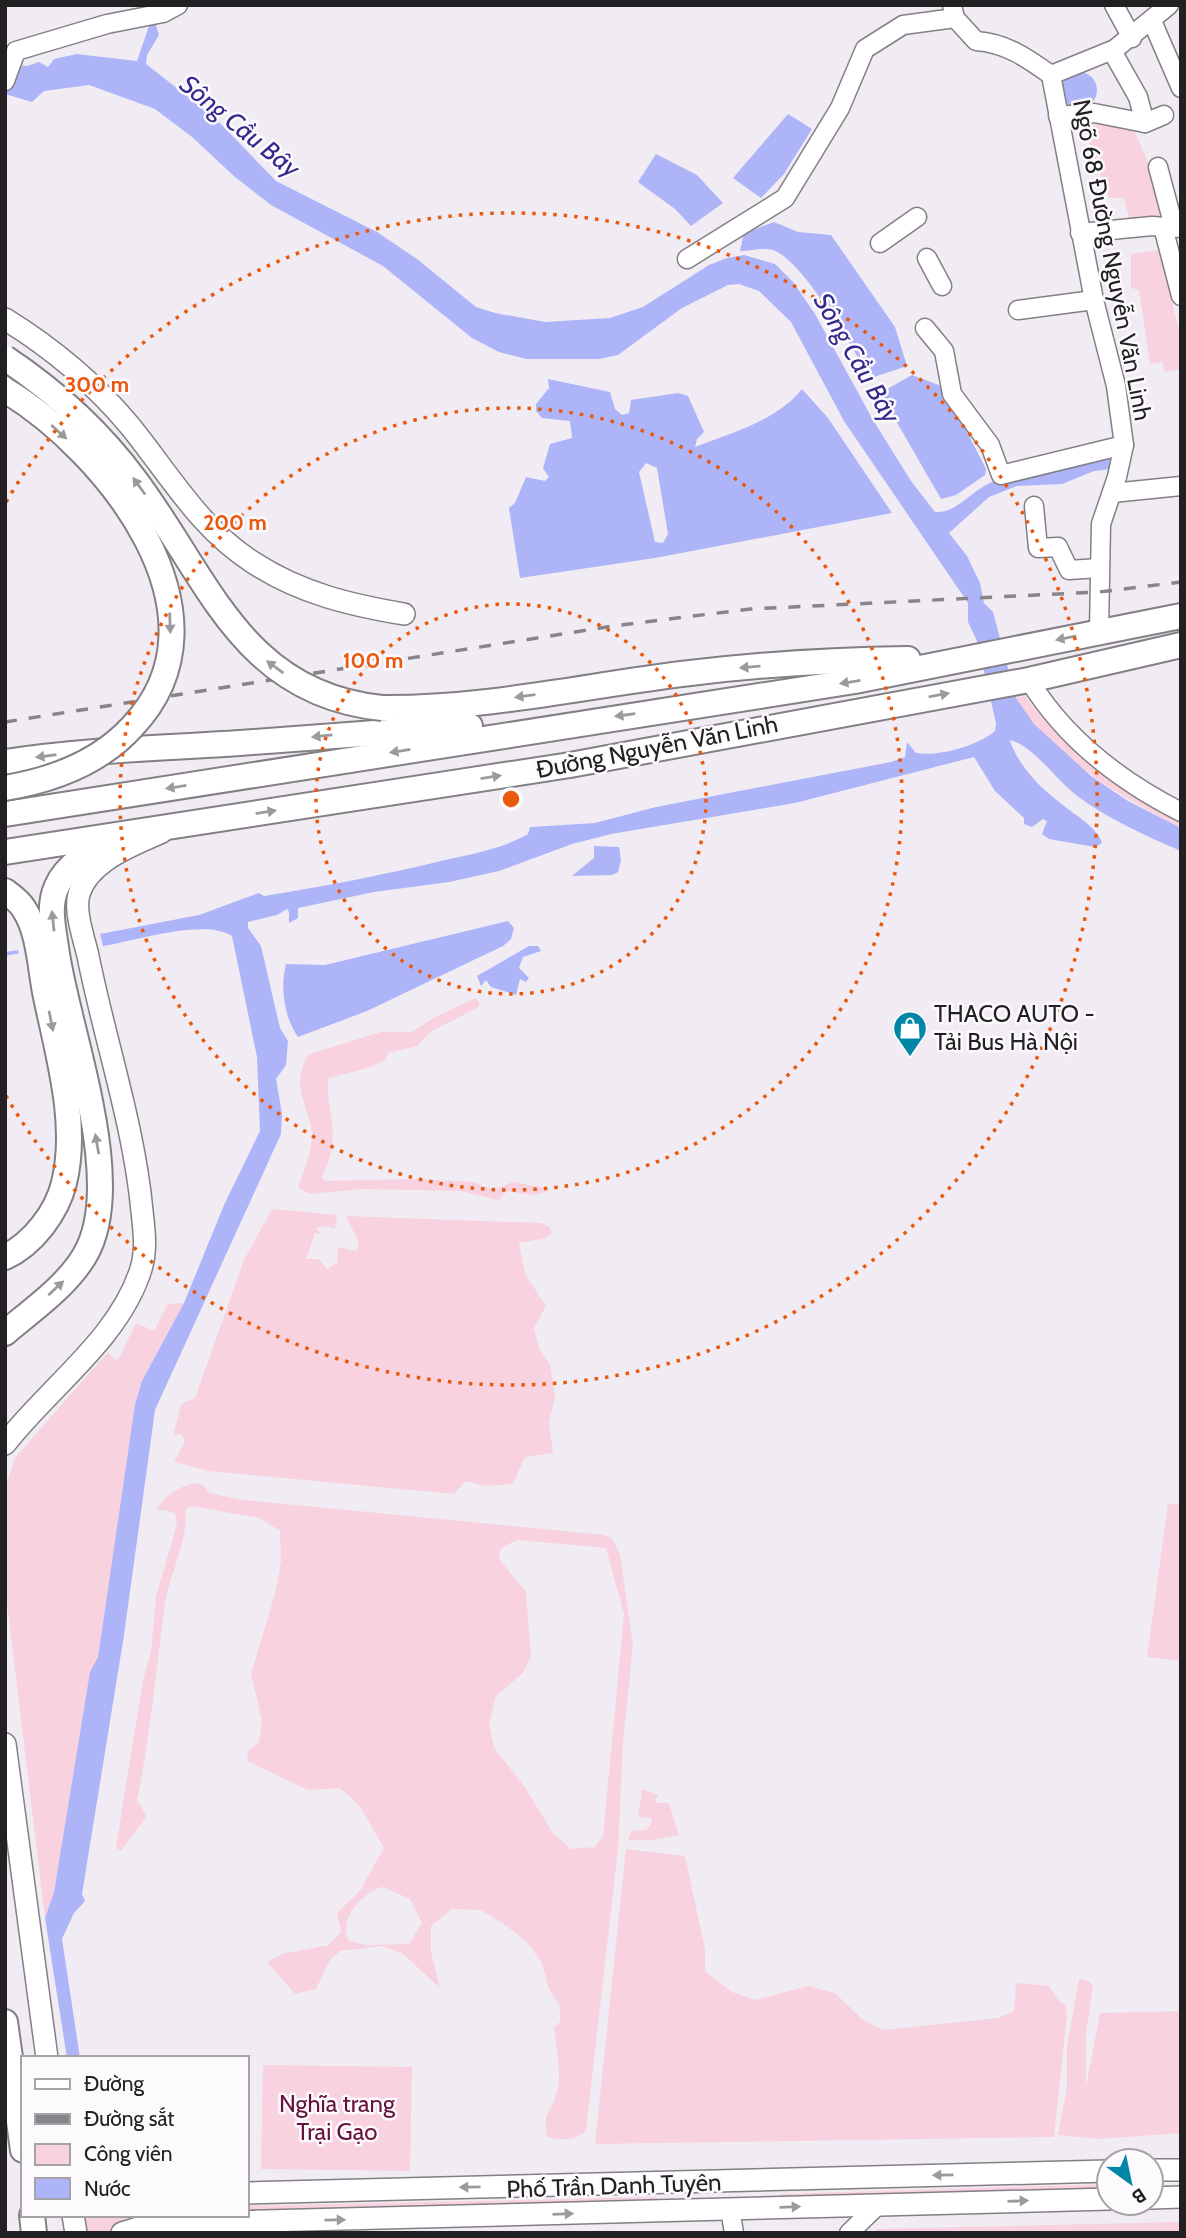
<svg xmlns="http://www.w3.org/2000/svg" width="1186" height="2238" font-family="Cabin,sans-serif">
<rect width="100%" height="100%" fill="#f1ecf3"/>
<!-- green -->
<g fill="#f8d2df" fill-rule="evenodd">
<polygon points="1083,124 1133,128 1173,218 1129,218 1124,198 1109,198"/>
<polygon points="1159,250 1181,338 1181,369 1165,372 1162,362 1150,364 1139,290 1131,288 1131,254"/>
<path d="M1025,696C1068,756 1118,782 1181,816V828C1119,796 1062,762 1020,706L1016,698Z"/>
<path d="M476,998L480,1005L477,1008L430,1032L417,1046L388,1053L386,1059C374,1068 344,1074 328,1078C326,1122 344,1129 322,1177L325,1181L414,1179L474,1182L493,1190L513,1182L545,1188L547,1192L532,1195L507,1191L499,1200L460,1191L361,1189L310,1194L298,1187C304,1172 312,1151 312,1134C310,1105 288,1088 309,1054L381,1032H412L435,1017Z"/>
<polygon points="272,1209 337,1215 335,1229 327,1226 316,1228 320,1233 315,1233 306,1259 319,1259 327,1269 337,1263 338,1247 356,1251 359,1243 346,1216 541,1223 550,1227 552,1233 546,1238 519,1243 525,1274 546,1306 534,1328 539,1348 550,1365 555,1396 549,1423 553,1453 525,1457 513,1484 485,1486 466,1481 454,1494 209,1471 174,1462 185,1441 180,1434 173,1436 181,1404 195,1398 244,1260"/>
<polygon points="184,1303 142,1381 135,1403 98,1657 90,1673 54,1892 45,1918 5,1587 5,1488 15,1458 108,1352 117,1362 136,1323 154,1331 168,1304"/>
<path d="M194,1483L204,1485L209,1493L243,1500L605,1535L613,1540L620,1554L633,1645L623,1742L618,1849L586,2130C575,2142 563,2140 547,2137C543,2110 549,2117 556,2095C563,2076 556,2048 554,2027L560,2022V2006L549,1989L542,1963L527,1942L504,1924L481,1910L452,1909L431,1926V1952L440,1988L402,1953L382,1946L340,1951L330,1960L316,1989L295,1994L267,1962L282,1954L329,1945L341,1932L337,1913L359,1892L384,1848L359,1805L340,1788L308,1790L247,1761L248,1751L259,1742L262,1721L251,1674L276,1590L281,1561L280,1531L259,1518L192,1506L185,1509C189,1541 170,1572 165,1603C156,1669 151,1734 137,1800L147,1816L121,1851L116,1847L143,1680L151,1652L156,1596L177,1524L175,1514L166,1510L157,1511C162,1495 180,1487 194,1483ZM517,1540L606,1548L624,1614L603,1836L595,1847L571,1849L553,1833L524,1786L494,1748L489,1724L496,1696L523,1673L531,1656L526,1592L499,1559L501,1548ZM383,1887L410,1899L422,1923L409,1944L367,1945L349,1941C337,1920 363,1891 383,1887Z"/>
<polygon points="1168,1504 1181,1505 1181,1661 1147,1657"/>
<polygon points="642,1789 659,1795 655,1799 656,1803 669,1803 679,1835 651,1840 628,1840 631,1831 646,1830 652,1823 651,1818 638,1817"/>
<polygon points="626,1849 685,1856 705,1949 705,1971 732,1992 755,2000 808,1986 835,1993 863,2020 884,2030 998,2018 1014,2011 1016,1983 1049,1986 1058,2000 1065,2005 1067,2015 1054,2137 595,2144"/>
<polygon points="1079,1979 1089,1981 1093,1986 1086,2034 1086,2087 1100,2013 1181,2011 1181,2133 1099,2139 1058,2135 1067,2087 1067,2046"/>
<polygon points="263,2065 412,2067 410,2171 261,2169"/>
<polygon points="1109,2184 1109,2190 782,2199 781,2194"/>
<polygon points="656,2197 659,2201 247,2213 247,2206"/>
<polygon points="82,2215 171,2215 140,2216 124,2219 106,2233 84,2233"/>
<polygon points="1181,2222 1181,2233 873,2233 877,2229"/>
</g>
<!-- water -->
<g fill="#aeb4f8" fill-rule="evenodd">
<path d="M169,5L155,22L159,35L147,55L146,64L215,118L276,181L377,232L417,259L476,307L495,313L545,322L610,318L643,307L709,265L727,258L744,255L775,264L793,282L815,314L873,420L911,481L935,512C956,514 972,490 992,482C1030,467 1075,464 1115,456L1110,469L1094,471L1062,484L1017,486L989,497L949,533L967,556L980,583L984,603L993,612L1016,698L1034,724L1091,776L1128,801L1181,828V851C1144,835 1108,819 1076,795C1055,779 1035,747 1010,740C1016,762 1039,787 1058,801C1071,813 1097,826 1102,843L1095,847L1049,839L1042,834L1047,821L1043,819L1032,827L1024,824V818L995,791L974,757L795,803L611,834L572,844L499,871L449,882L374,892L298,908V918L289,923V912L287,909L277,915L248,922V928L261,946L280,1028L288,1041L286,1065L276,1079L282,1114L281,1134L155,1410L124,1635L82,1894L85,1901L74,1913L62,1939L80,2058H67L45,1918L54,1892L90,1672L98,1657L135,1404L142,1381L184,1303L224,1205L260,1131L257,1057L232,936C203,918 136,941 103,946L100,934L199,915L259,893L264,896C325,886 385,875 445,860C473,854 504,848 528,834L530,827L595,823L656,807L891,762L905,757L907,742L916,753C938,757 977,746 995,731L996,723L977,641L968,622V603L844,421L791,322L759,291L739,284L728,285L682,308L618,355L599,359H526L499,352L472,338L383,266L271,205L235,177L192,137L155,109L89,85L44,91L32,102L5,94V64L27,66L39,62L48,67L54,59L77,54L137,61L151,20L149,6Z"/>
<circle cx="1079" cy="90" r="18"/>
<polygon points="788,114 812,129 784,174 761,198 733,178"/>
<polygon points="656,154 697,175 723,203 691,226 675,209 638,182"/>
<path d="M774,222L798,232L831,235L895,327L907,366L871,378C852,349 804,261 773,250C764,247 749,251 740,251L744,233Z"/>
<polygon points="912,375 944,387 986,469 985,475 956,495 941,499 880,393"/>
<path d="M548,379L610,392L615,409L622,415L629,413L631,400L678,393L688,396L704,432L697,439L695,447C731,433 778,420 802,389L828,418L892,513L655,558L520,578L509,508L515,503L526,477L545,481L549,477L543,468L550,444L572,438L570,421L542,418L536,411V404L549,388ZM646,463L657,468L668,534L663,543L655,542L639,472Z"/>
<polygon points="594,846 619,847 621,860 618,872 612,875 572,876 594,858"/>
<path d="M508,921L514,928L511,939L503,946L367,1011L298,1037C284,1017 280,988 286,964L325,965Z"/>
<polygon points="529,946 538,946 541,951 523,957 519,968 529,978 526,982 520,979 516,995 491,987 486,980 481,986 477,976"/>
</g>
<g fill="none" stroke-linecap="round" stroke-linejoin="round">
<!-- stream -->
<polyline stroke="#aeb4f8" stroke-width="3.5" points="5,954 17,952"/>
<!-- minor casing -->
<g stroke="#847f85" stroke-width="21">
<g id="minor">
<path d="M952,5L955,18L976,41C1006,43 1027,58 1051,75"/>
<polyline points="1114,5 1132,38"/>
<polyline points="1152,21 1181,88"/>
<polyline points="1112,51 1138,97 1145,123"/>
<polyline points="5,81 16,51 107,24 163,13 178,5"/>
<polyline points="1058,116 1094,113 1145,123 1164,115"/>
<polyline points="1158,167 1174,227"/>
<polyline points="1163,227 1181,296"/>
<polyline points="1080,233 1152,226 1181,228"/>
<polyline points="880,243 917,217"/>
<polyline points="927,258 942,286"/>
<polyline points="687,259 785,198 840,108 865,49 903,25 955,18"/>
<polyline points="1018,310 1094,300"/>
<polyline points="925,328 944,351 952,394 990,445 1001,475 1124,445"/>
<polyline points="1112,493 1181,486"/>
<polyline points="1034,506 1038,548 1058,547 1069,570 1099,568"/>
<polyline points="1099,631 1101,524 1117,477 1124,445 1116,386 1094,300 1051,75 1115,49 1169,5"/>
<path d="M1029,680C1065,739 1120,781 1181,812"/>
<polyline points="730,2209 734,2233"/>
<polyline points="849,2233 878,2205"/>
</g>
</g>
<!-- major casing -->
<g stroke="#847f85" stroke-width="24">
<g id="major">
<path d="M5,319C52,348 95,384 130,426C169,474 200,529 254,563C300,593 350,605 404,614"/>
<path d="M5,1444C49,1387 119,1339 141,1269C147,1249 144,1230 142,1211C134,1125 105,1041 88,956C84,938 74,912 79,894C89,860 134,845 162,832"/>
<polyline points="5,1744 47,2058"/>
<polyline points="1151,2170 1181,2170"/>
<polyline points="247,2193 1109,2171"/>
<polyline points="1151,2198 1181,2197"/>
<polyline points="73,2215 76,2233"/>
<polyline points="122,2233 151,2224 1109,2199"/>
</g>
</g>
<!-- highway casing -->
<g stroke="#847f85" stroke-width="28">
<g id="highway">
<path d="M382,708C486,709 588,685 690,673C763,664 835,660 908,659"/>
<path d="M5,762C83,750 162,748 240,743C317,738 393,731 470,726"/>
<polyline points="5,814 855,681 1181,616"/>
<polyline points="5,852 570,765 1029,680 1181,645"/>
<path d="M5,891C12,896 20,902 24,909C39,932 40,966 45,992C57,1052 79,1122 64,1183C57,1212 33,1244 5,1257"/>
<path d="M5,1333C32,1310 67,1286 85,1255C127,1184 69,1033 57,954C54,931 47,907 57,886C66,865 89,852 109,842"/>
<polyline points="5,2022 23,2150"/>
<polyline points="32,2215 34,2233"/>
</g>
</g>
<!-- minor -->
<use href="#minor" stroke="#fff" stroke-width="18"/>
<!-- major -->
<use href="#major" stroke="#fff" stroke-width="21"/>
<!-- highway -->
<use href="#highway" stroke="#fff" stroke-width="24"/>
<!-- rail -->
<polyline stroke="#88858a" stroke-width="3.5" stroke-dasharray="12 12" stroke-linecap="butt" points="5,722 613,626 750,609 1099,592 1181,582"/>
<!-- highway-bridge casing -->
<g stroke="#847f85" stroke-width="28" stroke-linecap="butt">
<g id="highway-bridge">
<path d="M5,358C56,392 100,432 136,481C209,579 242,694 382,708"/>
<path d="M5,390C106,451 239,615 132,727C99,763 53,780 5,788"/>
</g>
</g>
<!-- highway-bridge -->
<use href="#highway-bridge" stroke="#fff" stroke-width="24"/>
</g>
<!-- one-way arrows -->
<defs><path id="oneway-solid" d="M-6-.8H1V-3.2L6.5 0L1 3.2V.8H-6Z" transform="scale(1.75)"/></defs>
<g fill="#9c9b9c">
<use href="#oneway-solid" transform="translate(59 432) rotate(42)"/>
<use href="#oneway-solid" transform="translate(139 486) rotate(-126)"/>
<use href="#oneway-solid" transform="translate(170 623) rotate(88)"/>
<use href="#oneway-solid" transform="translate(1066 638) rotate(169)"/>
<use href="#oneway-solid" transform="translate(275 667) rotate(-144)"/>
<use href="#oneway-solid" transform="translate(750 667) rotate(175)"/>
<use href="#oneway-solid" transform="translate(850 682) rotate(171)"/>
<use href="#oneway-solid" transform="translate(939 695) rotate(-10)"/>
<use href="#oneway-solid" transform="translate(525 696) rotate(173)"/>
<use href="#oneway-solid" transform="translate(625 715) rotate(172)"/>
<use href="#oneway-solid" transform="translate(322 736) rotate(174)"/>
<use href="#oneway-solid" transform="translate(400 751) rotate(171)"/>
<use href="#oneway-solid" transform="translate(46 756) rotate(172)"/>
<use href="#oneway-solid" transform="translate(491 777) rotate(-9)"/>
<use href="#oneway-solid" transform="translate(176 787) rotate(171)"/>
<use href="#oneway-solid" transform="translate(266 812) rotate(-9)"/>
<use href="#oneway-solid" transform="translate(53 921) rotate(-96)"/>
<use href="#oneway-solid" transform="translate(51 1021) rotate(79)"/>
<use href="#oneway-solid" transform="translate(97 1144) rotate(-100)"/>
<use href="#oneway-solid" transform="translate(56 1288) rotate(-43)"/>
<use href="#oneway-solid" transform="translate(943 2175) rotate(179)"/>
<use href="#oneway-solid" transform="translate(470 2187) rotate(179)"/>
<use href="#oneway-solid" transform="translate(1018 2201) rotate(-2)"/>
<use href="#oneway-solid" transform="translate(790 2207) rotate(-2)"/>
<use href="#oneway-solid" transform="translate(563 2214) rotate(-2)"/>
<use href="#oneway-solid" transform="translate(335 2220) rotate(-1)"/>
</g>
<!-- distance rings -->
<g fill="none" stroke="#e8590c" stroke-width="3.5" stroke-dasharray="3.5 7">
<circle cx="511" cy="799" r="195"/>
<circle cx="511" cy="799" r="391"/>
<path d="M6 502A586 586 0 1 1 6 1096"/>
</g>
<!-- icons -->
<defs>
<g id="shop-pin" transform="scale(1.75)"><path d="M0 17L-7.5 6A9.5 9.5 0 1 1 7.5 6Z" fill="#0286a8" stroke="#fdfafe"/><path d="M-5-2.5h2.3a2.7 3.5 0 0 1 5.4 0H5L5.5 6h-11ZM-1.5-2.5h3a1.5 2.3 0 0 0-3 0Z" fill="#fff"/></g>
</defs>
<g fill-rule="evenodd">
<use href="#shop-pin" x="910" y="1028"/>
</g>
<g text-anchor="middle" stroke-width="5" stroke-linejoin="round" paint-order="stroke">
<!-- street labels -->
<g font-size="24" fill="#222023" stroke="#fdfafe">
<text transform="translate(1112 260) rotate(79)" y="8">Ngõ 68 Đường Nguyễn Văn Linh</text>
<text transform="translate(657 747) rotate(-11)" y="8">Đường Nguyễn Văn Linh</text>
<text transform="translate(614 2186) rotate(-2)" y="8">Phố Trần Danh Tuyên</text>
</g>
<!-- poi labels -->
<g font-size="24" fill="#222023" stroke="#fdfafe" text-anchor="start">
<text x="934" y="1022">THACO AUTO -<tspan x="934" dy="28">Tải Bus Hà Nội</tspan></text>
</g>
<!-- park labels -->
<g font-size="24" fill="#66133c" stroke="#fdfafe">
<text x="337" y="2112">Nghĩa trang<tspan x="337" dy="28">Trại Gạo</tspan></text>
</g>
<!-- water labels -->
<g font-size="26" font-style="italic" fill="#342a8a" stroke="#fdfafe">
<text transform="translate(240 126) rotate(39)" y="9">Sông Cầu Bây</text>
<text transform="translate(857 358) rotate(60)" y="9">Sông Cầu Bây</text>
</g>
</g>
<circle cx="511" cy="799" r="10" fill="#e8590c" stroke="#fdfafe" stroke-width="3.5"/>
<g font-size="21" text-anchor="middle" font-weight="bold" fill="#e8590c" stroke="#fdfafe" stroke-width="5" stroke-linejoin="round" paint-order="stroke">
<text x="97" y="392">300 m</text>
<text x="235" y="530">200 m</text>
<text x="373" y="668">100 m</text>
</g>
<!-- border -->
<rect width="1186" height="2238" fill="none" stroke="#222023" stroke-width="14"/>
<!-- legend -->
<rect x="21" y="2056" width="228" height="161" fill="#fdfafe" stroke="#a5a3a6" stroke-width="2"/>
<rect x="35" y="2079" width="35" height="10" fill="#ffffff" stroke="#a5a3a6" stroke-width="2"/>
<text x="84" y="2091" font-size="21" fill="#222023">Đường</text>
<rect x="35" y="2114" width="35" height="10" fill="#88858a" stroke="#a5a3a6" stroke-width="2"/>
<text x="84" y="2126" font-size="21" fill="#222023">Đường sắt</text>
<rect x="35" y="2144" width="35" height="21" fill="#f8d2df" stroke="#a5a3a6" stroke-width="2"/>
<text x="84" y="2161" font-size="21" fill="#222023">Công viên</text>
<rect x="35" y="2178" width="35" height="21" fill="#aeb4f8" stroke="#a5a3a6" stroke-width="2"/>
<text x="84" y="2196" font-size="21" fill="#222023">Nước</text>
<!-- north arrow -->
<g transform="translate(1130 2182) rotate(147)"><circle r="33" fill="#fdfafe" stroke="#a5a3a6" stroke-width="2"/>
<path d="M0-5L12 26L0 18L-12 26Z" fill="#0286a8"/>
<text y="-10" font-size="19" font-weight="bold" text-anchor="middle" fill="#222023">B</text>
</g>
</svg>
